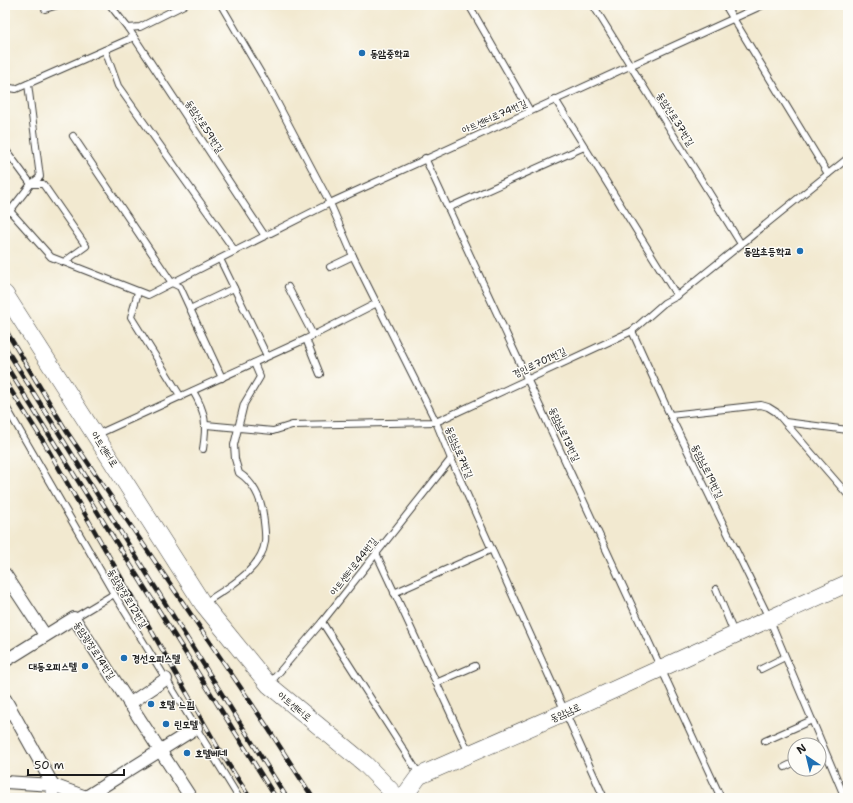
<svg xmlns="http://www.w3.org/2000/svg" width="853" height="803" font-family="'Shantell Sans','Poor Story',sans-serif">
<rect width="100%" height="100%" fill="#fdfcf7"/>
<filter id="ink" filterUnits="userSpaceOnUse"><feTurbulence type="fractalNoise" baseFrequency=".025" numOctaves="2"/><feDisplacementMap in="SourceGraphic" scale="8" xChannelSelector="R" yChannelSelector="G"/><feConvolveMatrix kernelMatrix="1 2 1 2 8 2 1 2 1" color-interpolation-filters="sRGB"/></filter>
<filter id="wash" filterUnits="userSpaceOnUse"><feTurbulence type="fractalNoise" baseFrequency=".012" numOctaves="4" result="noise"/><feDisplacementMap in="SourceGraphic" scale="16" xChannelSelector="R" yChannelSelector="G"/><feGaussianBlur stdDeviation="0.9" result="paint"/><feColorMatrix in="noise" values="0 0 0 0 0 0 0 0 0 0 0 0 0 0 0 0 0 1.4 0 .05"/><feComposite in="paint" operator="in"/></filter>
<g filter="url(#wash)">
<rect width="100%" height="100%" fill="#f2e9d0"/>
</g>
<g filter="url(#ink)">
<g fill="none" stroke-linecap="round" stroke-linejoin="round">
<!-- lane casing -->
<g stroke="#3c3b37" stroke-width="8">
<g id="lane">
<polyline points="110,5 128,28 265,236"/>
<polyline points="221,5 269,87 330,203 353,256 436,422 451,459 604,798"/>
<polyline points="469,5 530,111"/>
<polyline points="593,5 741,244"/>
<polyline points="725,5 828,174"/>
<polyline points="45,9 58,5"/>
<polyline points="128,28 140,27 184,5"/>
<polyline points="105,50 118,86 235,251"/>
<polyline points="5,87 16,89 134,37"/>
<polyline points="555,99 677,296"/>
<polyline points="73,136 172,283 180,287 222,378"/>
<polyline points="5,149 31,184 43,184 86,246 64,262"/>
<polyline points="425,158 721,798"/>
<polyline points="448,208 584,147"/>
<polyline points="5,209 10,211 51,257 148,295 330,203 763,5"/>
<polyline points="10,211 31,184 40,177 28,84"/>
<polyline points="220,259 267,356"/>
<polyline points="330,267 353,256"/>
<polyline points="288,287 313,335"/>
<polyline points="138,292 131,317 181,397"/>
<polyline points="190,309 234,288"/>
<polyline points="632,331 670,415 769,618 845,798"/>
<polyline points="306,339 320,374"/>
<path d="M193,391C206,413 207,424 203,449"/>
<polyline points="5,405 114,594 239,798"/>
<polyline points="670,415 761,405 768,407 776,412 848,495"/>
<polyline points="785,422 848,430"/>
<polyline points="206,425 273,431 292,425 436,422 632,331 664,303 677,296 848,158"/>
<polyline points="96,435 306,339 377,303"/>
<polyline points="376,553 469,753"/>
<polyline points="716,589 734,633"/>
<polyline points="394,593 492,549"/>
<path d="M203,604C225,589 261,571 265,542C266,534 264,523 263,514C261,498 253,482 239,473L235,459L234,445L244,404L260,377L254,363"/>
<polyline points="74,618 114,594"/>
<polyline points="322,622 419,774"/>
<polyline points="761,669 785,657"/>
<polyline points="270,683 322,622 451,459"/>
<polyline points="436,683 475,666"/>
<polyline points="765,741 812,720"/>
<polyline points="785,767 795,762"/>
</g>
</g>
<!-- street casing -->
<g stroke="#3c3b37" stroke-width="14">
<g id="street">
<polyline points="5,574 45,635"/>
<polyline points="5,661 74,618 191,798"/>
<polyline points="5,699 53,785 52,798"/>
<polyline points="129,704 166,679"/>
<polyline points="5,782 53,785 86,797 196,728"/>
</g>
</g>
<!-- secondary casing -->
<g stroke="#3c3b37" stroke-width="18">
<g id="secondary">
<polyline points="5,294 203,604 269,685 365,764 398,798"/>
<polyline points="403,798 419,776 565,712 848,583"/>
</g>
</g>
<!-- lane -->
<use href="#lane" stroke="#fff" stroke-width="6"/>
<!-- street -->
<use href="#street" stroke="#fff" stroke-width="12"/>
<!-- secondary -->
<use href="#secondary" stroke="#fff" stroke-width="17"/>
<!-- rail casing -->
<g stroke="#1c1c1c" stroke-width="4.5">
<g id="rail">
<polyline points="5,329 67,432 264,722 313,798"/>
<polyline points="5,347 287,798"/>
<polyline points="5,364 276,798"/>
<polyline points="5,381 45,444 220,751 250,798"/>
</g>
</g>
<!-- rail -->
<use href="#rail" stroke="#fdfcf7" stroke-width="3" stroke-dasharray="9" stroke-linecap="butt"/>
</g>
</g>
<!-- markers -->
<g fill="#1f6fb2" stroke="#fdfcf7" stroke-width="1.5">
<circle cx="362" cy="53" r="4"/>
<circle cx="800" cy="251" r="4"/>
<circle cx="124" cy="658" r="4"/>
<circle cx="85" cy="666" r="4"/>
<circle cx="151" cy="704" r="4"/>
<circle cx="166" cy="724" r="4"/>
<circle cx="187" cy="753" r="4"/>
</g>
<g text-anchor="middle" stroke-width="3" stroke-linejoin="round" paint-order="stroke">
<!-- poi labels -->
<g font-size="10" font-weight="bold" fill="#1c1c1c" stroke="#fdfcf7" text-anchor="start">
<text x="370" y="57">동암중학교</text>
<text x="792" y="255" text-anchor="end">동암초등학교</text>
<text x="132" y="662">경선오피스텔</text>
<text x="77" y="670" text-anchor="end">대동오피스텔</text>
<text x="159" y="708">호텔 느낌</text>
<text x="174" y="728">린모텔</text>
<text x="195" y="757">호텔베네</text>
</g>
<!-- street labels -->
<g font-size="10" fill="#1c1c1c" stroke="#fdfcf7">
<text transform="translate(494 116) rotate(-24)" y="4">아트센터로74번길</text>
<text transform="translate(676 119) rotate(58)" y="4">동암산로37번길</text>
<text transform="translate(205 126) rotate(57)" y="4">동암산로59번길</text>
<text transform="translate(539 362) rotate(-25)" y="4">경인로701번길</text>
<text transform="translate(565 434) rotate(65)" y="4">동암남로13번길</text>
<text transform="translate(105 449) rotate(57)" y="4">아트센터로</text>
<text transform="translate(460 452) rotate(67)" y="4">동암남로7번길</text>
<text transform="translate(708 471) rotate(64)" y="4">동암남로19번길</text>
<text transform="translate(353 566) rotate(-52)" y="4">아트센터로44번길</text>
<text transform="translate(128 598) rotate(59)" y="4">동암광장로12번길</text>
<text transform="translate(95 650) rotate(57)" y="4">동암광장로14번길</text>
<text transform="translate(295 706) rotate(40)" y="4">아트센터로</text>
<text transform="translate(565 712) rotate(-24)" y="4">동암남로</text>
</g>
</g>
<!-- margin -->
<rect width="853" height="803" fill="none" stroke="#fdfcf7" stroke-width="20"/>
<!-- north arrow -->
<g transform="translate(807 757) rotate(325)"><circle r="19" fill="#fdfcf7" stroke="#a3a29f"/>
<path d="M0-3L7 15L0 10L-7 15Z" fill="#1f6fb2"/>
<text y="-6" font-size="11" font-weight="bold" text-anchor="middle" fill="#1c1c1c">N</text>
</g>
<!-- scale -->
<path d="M28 769v6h96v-6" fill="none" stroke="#1c1c1c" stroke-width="2"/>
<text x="34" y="769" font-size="12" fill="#1c1c1c" stroke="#fdfcf7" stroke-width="3" paint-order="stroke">50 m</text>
</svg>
